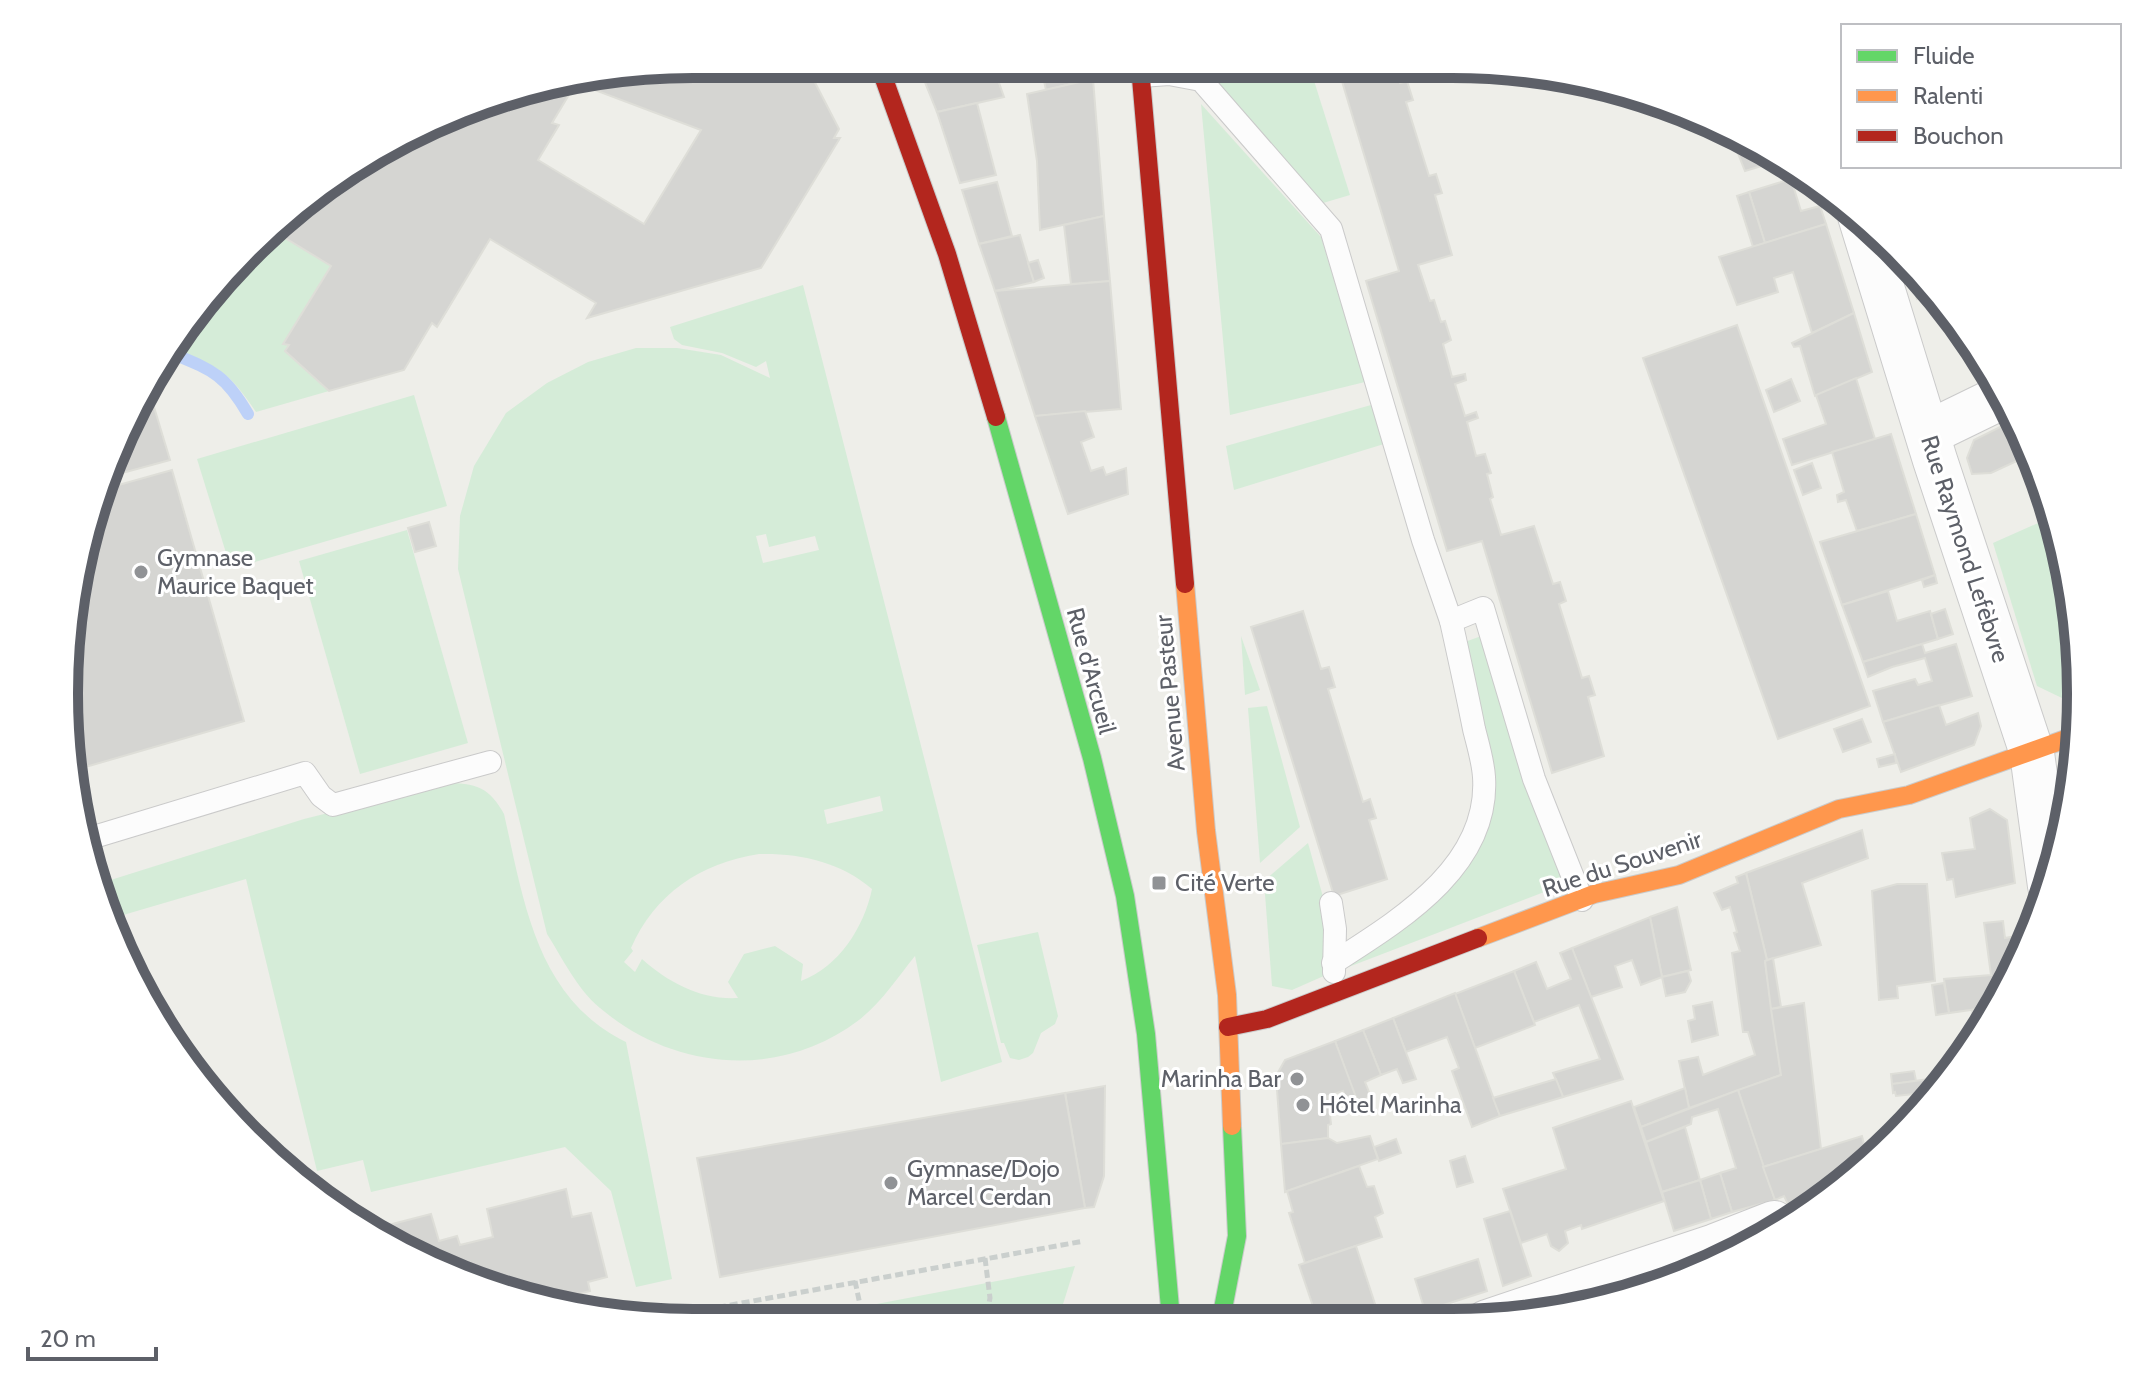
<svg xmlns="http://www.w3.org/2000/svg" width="2145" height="1387" font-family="Cabin,sans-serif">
<rect width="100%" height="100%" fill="#eeeee9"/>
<!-- green -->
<g fill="#d5ecd8" fill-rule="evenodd">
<polygon points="1201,67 1310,68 1350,195 1323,203"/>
<polygon points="1201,104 1321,237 1365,382 1230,415"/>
<path d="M277,233L331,266L283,344L289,345L286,352L329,391L256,412C228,370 218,367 174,349L194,310Z"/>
<path d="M803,285L1002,1062L941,1082L915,956C897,978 882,1002 859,1020C780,1080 674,1071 600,1008C577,989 563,959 547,934L458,569L460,516L474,466L506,413L547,383L588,362L636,348H677L721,355L770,378L766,361L756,367L722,353L682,345L674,339L670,327ZM766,534L769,547L815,536L819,550L763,563L756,536ZM880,796L883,811L827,824L824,810ZM759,854C800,853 841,862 872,889C864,927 839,967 801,981L803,964L775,946L744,954L728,982L738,998C701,1000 669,983 642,959L635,972L624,962L633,951L631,948C655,894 700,863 759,854Z"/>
<polygon points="414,395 447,506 231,569 197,459"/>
<polygon points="1371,405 1384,444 1234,490 1226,446"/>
<polygon points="2054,516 2059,530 2080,652 2078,695 2064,699 2037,686 1993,543"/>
<polygon points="407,530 468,743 360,774 299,561"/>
<polygon points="1484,635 1565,884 1338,971 1482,839 1462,643"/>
<polygon points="1241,636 1260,690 1245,695"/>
<polygon points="1267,706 1300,827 1260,863 1248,708"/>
<path d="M448,783C476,783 490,788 504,814C524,901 536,998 626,1042L672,1279L636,1287L611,1191L565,1147L371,1192L363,1160L317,1171L246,879L113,918L98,884L304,819Z"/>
<polygon points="1308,843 1325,904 1326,975 1292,990 1272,986 1264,881"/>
<polygon points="1038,932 1058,1016 1055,1024 1041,1033 1033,1053 1028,1057 1019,1060 1010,1058 1004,1043 1001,1043 977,945"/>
<polygon points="1075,1266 1058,1320 798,1319"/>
</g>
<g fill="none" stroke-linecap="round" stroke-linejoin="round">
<!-- stream -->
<path stroke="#bdd1f8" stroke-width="12" d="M171,353C212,370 225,374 248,414"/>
</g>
<!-- building -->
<g fill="#d5d5d2" stroke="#deded8" stroke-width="2">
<polygon points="694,64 806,65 839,129 834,138 840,138 761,268 587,318 596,303 490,239 437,327 432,323 404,370 329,391 285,351 289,345 283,344 331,266 277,233 343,170 382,151 395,159 407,139 492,97 576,83 552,123 559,125 538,160 644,224 701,130 576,83"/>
<polygon points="918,65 993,66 1004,97 937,112"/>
<polygon points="1056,66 1092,67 1093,79 1046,90 1042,72 1057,69"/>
<polygon points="1338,68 1396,69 1400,83 1407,81 1413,100 1406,102 1429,176 1436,174 1442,193 1435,195 1452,255 1418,265 1430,301 1434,300 1441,322 1445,321 1451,340 1443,344 1452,377 1465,374 1466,380 1455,384 1465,416 1476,412 1478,418 1467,422 1476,456 1485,454 1491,473 1487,474 1493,497 1490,499 1501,535 1534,526 1553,584 1560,582 1566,601 1559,604 1582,678 1589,676 1595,695 1588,697 1604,756 1552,773 1482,541 1447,551 1366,281 1399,271"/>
<polygon points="1093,79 1104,216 1040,230 1037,161 1027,94"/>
<polygon points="977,103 996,175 960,183 937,112"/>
<polygon points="1732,131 1755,146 1739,151"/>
<polygon points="1755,146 1778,161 1745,171 1737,151"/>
<polygon points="1791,179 1801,211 1820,206 1826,224 1765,243 1749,192"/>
<polygon points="997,182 1012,236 979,244 962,190"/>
<polygon points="1749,192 1765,243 1753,247 1737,196"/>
<polygon points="1104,216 1110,281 1071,284 1064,225"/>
<polygon points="1826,224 1854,313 1812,333 1793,272 1774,278 1778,292 1737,305 1719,257"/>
<polygon points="1020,235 1034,282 995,291 979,244"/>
<polygon points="1038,260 1044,278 1034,282 1028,263"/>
<polygon points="1923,280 1933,292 1917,299 1912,285"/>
<polygon points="1110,281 1121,409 1035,416 995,291"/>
<polygon points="1854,313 1872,372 1815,396 1800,346 1794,347 1792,343"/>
<polygon points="1737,325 1870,706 1778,739 1643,358"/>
<polygon points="1856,378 1875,439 1792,465 1783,439 1826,424 1816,395"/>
<polygon points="1791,379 1800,401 1774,412 1766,390"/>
<polygon points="151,397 170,460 104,478 147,398"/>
<polygon points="1085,411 1094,437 1081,442 1091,471 1103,467 1106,475 1126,468 1128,494 1068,514 1035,416"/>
<polygon points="2004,425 2021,459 1991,473 1972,474 1967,458 1974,440"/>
<polygon points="1891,434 1916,514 1857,531 1846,500 1838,502 1837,495 1844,492 1832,452"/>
<polygon points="1812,463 1821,488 1803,495 1794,470"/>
<polygon points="172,470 244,721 89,766 77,767 65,653 97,491"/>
<polygon points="1916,514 1935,575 1842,605 1820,542"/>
<polygon points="429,522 436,546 415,552 408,528"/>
<polygon points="1935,575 1937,583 1924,587 1922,580"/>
<polygon points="1888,591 1897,621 1930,611 1938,639 1863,662 1842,605"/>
<polygon points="1945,609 1953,634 1938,639 1931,614"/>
<polygon points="1303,611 1321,669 1329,667 1335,687 1328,689 1363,802 1370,799 1376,818 1369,820 1387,879 1334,896 1251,627"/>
<polygon points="1922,644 1925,653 1956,644 1972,696 1883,722 1873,691 1915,679 1918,685 1932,681 1925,658 1892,667 1868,677 1863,662"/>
<polygon points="1939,705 1946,725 1978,713 1981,726 1974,745 1901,772 1883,722"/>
<polygon points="1862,719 1871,742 1843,752 1834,729"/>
<polygon points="1895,754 1896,763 1879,767 1877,759"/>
<polygon points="2076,771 2076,775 2068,810 2064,783 2071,773"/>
<polygon points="1990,809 2007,820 2015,883 1956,897 1953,879 1947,880 1942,853 1975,849 1970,818"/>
<polygon points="1862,830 1868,858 1802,883 1821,945 1767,960 1746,873"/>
<polygon points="1746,873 1767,960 1765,961 1781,1075 1689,1108 1679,1061 1698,1057 1703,1075 1755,1055 1748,1032 1743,1032 1732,953 1740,951 1734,933 1737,932 1730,907 1722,910 1714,893 1738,883 1736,877"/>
<polygon points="1897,884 1927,884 1935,981 1897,986 1898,998 1879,1000 1872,891"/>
<polygon points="1677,907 1691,970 1662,977 1650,917"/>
<polygon points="1650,917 1662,977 1641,985 1632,960 1615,966 1622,987 1591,997 1572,948"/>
<polygon points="2003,921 2005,938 2021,935 2023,950 1998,1006 1949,1013 1944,979 1991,975 1984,923"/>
<polygon points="1572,948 1623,1079 1563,1097 1553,1073 1600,1059 1579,1005 1534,1022 1514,971 1536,962 1547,989 1571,979 1560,953"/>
<polygon points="1773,958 1781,1007 1771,1009 1765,961"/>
<polygon points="1514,971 1535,1025 1475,1048 1455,994"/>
<polygon points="1688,971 1691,981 1685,992 1666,996 1662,977"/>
<polygon points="1944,983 1949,1013 1936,1015 1932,985"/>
<polygon points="1455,993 1500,1116 1472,1127 1452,1071 1459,1068 1447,1037 1406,1052 1393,1018"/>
<polygon points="1712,1002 1718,1035 1692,1042 1688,1021 1695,1019 1693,1006"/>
<polygon points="1804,1003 1821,1149 1763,1167 1738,1090 1781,1075 1771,1009"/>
<polygon points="1998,1006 1997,1008 1976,1037 1972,1010"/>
<polygon points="1393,1018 1416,1079 1403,1083 1397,1069 1381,1075 1363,1030"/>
<polygon points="1363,1030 1381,1075 1365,1082 1371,1097 1357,1102 1335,1041"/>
<polygon points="1335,1041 1360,1108 1350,1110 1343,1091 1328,1096 1331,1124 1328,1125 1328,1138 1281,1144 1276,1076 1285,1060"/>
<polygon points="1914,1071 1916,1081 1892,1084 1891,1074"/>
<polygon points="1937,1078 1937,1087 1923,1089 1923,1093 1896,1096 1895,1092 1893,1093 1892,1084"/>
<polygon points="1556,1079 1563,1097 1500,1116 1493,1098"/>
<polygon points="1105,1086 1104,1176 1094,1207 1085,1208 1065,1093"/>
<polygon points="1685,1088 1689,1108 1641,1127 1634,1107"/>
<polygon points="1738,1090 1775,1200 1732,1212 1720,1173 1736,1168 1718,1109 1692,1117 1691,1124 1646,1142 1641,1127"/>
<polygon points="1065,1093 1085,1208 720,1277 697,1158"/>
<polygon points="1371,1097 1375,1110 1362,1115 1357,1102"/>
<polygon points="1631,1101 1664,1201 1582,1229 1581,1225 1565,1231 1568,1243 1559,1251 1551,1246 1547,1234 1521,1243 1503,1189 1566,1169 1553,1128"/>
<polygon points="1685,1127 1700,1180 1662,1192 1646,1142"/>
<polygon points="1370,1136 1378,1159 1285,1192 1281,1144 1328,1138 1337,1143"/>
<polygon points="1862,1136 1868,1162 1835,1193 1795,1218 1784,1196 1775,1200 1763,1167"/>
<polygon points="1396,1139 1401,1153 1379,1161 1374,1147"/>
<polygon points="1465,1156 1473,1182 1457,1187 1450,1161"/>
<polygon points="1359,1166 1367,1187 1374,1186 1383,1213 1375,1217 1382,1237 1305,1263 1289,1213 1293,1212 1287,1191"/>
<polygon points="1720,1173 1732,1212 1711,1219 1700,1180"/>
<polygon points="1700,1180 1711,1219 1674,1231 1662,1192"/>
<polygon points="566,1189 572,1217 591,1213 607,1277 588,1282 590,1291 578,1294 578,1301 563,1305 452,1275 377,1228 431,1214 439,1241 457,1236 460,1245 493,1237 487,1209"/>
<polygon points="1510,1211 1531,1276 1503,1286 1484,1219"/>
<polygon points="1356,1246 1377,1310 1343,1321 1318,1321 1299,1265"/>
<polygon points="1478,1259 1487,1291 1425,1311 1415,1279"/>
</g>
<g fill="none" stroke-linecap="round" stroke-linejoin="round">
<!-- lane casing -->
<g stroke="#cacaca" stroke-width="24">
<g id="lane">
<polyline points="1141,76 1169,74 1201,80 1331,229 1423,540 1451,621"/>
<polyline points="84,840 305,773 321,796 333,805 490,762"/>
<polyline points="1331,903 1335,929 1334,972"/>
<path d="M1333,963C1398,921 1490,867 1484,777C1483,761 1478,745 1474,729C1467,693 1459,657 1451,621L1483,608L1534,779L1582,900"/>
</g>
</g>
<!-- street casing -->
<g stroke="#cacaca" stroke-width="46">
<g id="street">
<polyline points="1860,216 1935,460 2032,753 2050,886"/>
<polyline points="1928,433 2004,396"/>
<polyline points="1487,1322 1715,1246 1774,1223"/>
</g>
</g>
<!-- fast casing -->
<g stroke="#cacbcb" stroke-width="20">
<g id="fast">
<polyline points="996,417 1092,758 1125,896 1146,1034 1170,1308"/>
<polyline points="1222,1314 1237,1236 1232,1126"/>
</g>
</g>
<!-- slow casing -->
<g stroke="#cacbcb" stroke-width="20">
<g id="slow">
<polyline points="1185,584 1206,831 1227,995 1232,1126"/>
<polyline points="1478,938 1594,894 1679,875 1839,809 1909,795 2077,735"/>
</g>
</g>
<!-- jam casing -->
<g stroke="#cacbcb" stroke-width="20">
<g id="jam">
<polyline points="879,65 947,254 996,417"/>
<polyline points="1140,67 1185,584"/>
<polyline points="1228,1027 1267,1019 1478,938"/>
</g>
</g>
<!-- path -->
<g stroke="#cacfcd" stroke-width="5" stroke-dasharray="8 4" stroke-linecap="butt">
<polyline points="985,1258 990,1298 986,1319"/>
<polyline points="855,1281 863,1319"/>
<polyline points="659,1318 1084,1241"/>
</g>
<!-- lane -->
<use href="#lane" stroke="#fcfcfc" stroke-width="22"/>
<!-- street -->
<use href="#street" stroke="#fcfcfc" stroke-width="44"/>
<!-- fast -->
<use href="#fast" stroke="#63d668" stroke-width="18"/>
<!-- slow -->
<use href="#slow" stroke="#ff974d" stroke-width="18"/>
<!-- jam -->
<use href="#jam" stroke="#b3261e" stroke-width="18"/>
</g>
<!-- markers -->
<g fill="#909295" stroke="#fff" stroke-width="3">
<circle cx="141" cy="572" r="8"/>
<rect x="1151" y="875" width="16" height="16" rx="4"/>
<circle cx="1297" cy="1079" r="8"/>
<circle cx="1303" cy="1105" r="8"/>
<circle cx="891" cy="1183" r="8"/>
</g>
<g text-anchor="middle" stroke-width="6" stroke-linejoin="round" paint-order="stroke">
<!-- street labels -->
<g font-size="24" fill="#5d6068" stroke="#fff">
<text transform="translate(1965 549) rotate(72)" y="8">Rue Raymond Lefèbvre</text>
<text transform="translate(1091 671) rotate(75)" y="8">Rue d'Arcueil</text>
<text transform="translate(1170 693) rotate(-95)" y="8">Avenue Pasteur</text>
<text transform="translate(1622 864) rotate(-18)" y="8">Rue du Souvenir</text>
</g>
<!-- poi labels -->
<g font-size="24" fill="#5d6068" stroke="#fff" text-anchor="start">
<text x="157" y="566">Gymnase<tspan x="157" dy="28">Maurice Baquet</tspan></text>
<text x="1175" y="891">Cité Verte</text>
<text x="1281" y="1087" text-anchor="end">Marinha Bar</text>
<text x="1319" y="1113">Hôtel Marinha</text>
<text x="907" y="1177">Gymnase/Dojo<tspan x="907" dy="28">Marcel Cerdan</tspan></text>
</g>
</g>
<!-- crop -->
<path d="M0 0H2145V1387H0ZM693 78H1452A615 615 0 0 1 2067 693V694A615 615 0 0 1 1452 1309H693A615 615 0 0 1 78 694V693A615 615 0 0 1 693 78Z" fill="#fff" fill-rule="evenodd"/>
<path fill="none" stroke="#5d6068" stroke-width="10" d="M693 78H1452A615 615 0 0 1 2067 693V694A615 615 0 0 1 1452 1309H693A615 615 0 0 1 78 694V693A615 615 0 0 1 693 78Z"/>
<!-- legend -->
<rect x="1841" y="24" width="280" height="144" fill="#ffffff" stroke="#bebfc3" stroke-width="2"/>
<rect x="1857" y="50" width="40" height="12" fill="#63d668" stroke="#bebfc3" stroke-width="2"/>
<text x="1913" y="64" font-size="24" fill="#5d6068">Fluide</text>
<rect x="1857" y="90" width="40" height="12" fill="#ff974d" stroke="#bebfc3" stroke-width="2"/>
<text x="1913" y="104" font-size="24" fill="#5d6068">Ralenti</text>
<rect x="1857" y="130" width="40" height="12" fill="#b3261e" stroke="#bebfc3" stroke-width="2"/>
<text x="1913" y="144" font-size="24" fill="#5d6068">Bouchon</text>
<!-- scale -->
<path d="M28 1347v12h128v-12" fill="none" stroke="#5d6068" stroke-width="4"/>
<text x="40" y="1347" font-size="24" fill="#5d6068" stroke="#ffffff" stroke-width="6" paint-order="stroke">20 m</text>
</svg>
